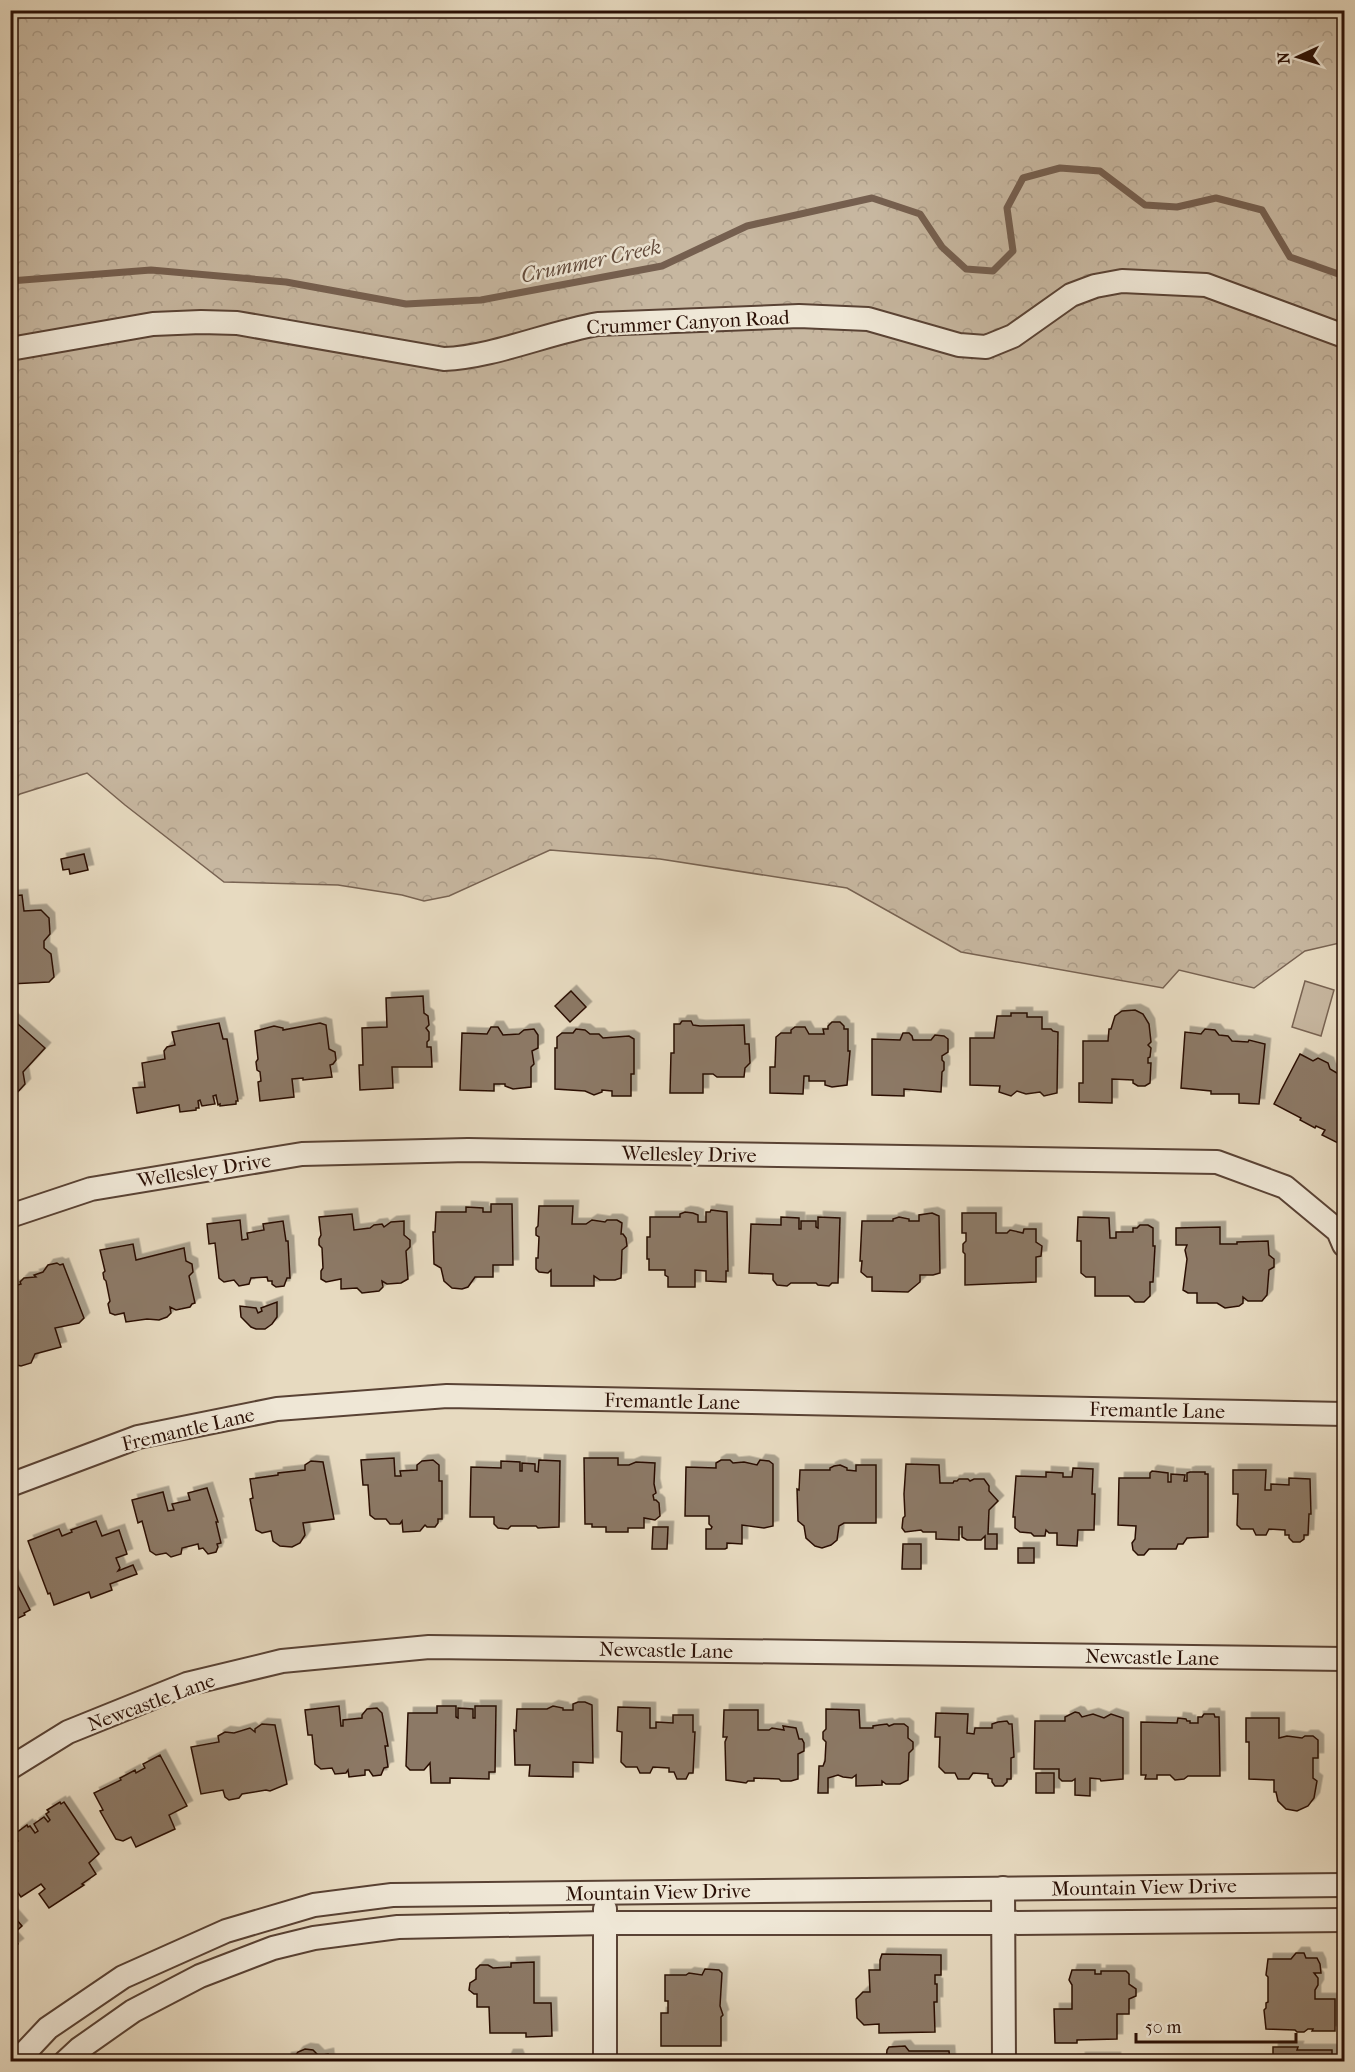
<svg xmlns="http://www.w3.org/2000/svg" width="1355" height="2072" font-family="'IM FELL French Canon',serif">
<defs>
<pattern id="forest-crowns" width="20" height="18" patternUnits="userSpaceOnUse" patternTransform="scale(1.5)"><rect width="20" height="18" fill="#c7b7a0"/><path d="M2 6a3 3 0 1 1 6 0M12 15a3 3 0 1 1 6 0" fill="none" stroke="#ab9c88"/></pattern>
<filter id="shadow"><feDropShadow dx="5.5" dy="-5.5" stdDeviation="0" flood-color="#0004"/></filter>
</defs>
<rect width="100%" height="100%" fill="#e7dac0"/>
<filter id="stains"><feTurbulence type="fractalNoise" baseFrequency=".00333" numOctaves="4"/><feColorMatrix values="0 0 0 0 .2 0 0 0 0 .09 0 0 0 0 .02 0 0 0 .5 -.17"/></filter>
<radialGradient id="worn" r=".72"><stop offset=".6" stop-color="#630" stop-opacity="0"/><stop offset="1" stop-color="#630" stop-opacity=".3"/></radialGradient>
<!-- forest -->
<polygon fill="url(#forest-crowns)" stroke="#786352" stroke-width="1.5" points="11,11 1344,11 1344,942 1305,951 1254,988 1179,970 1163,988 961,952 847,888 660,859 550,850 449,896 424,901 402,895 338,885 224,882 125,805 87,773 20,794 11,801"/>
<!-- pitch -->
<polygon fill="#c7b7a0" stroke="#786352" stroke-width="1.5" points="1305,981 1334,990 1321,1036 1292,1027"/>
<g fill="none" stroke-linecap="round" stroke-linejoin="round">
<!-- stream -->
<polyline stroke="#755f4f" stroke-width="7" points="10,281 151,270 286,282 406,304 481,300 662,266 747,226 872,198 920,214 942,247 966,269 993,271 1013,251 1007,208 1023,178 1060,168 1100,171 1145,205 1177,207 1216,198 1262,210 1290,257 1344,276"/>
</g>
<!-- building -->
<g fill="#8c7966" stroke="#2a0f05" stroke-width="1.5" filter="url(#shadow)">
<polygon points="84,854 88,870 70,874 69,869 63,870 61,859"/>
<polygon points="22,895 24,911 41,910 49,918 50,934 44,941 44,948 51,954 54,977 49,982 10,984 10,896"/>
<polygon points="571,991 586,1007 570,1022 555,1006"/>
<polygon points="423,996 424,1013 428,1016 429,1025 426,1028 429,1032 429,1040 427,1042 427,1047 431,1047 432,1067 392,1067 393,1088 360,1090 359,1065 363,1065 362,1028 387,1027 386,998"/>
<polygon points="1135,1010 1143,1014 1149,1024 1151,1042 1148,1045 1151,1048 1150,1057 1148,1058 1148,1063 1151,1063 1150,1083 1145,1086 1138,1086 1133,1083 1133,1080 1112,1079 1112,1103 1079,1102 1079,1083 1083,1083 1083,1041 1108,1041 1109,1029 1111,1029 1115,1016 1122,1011"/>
<polygon points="1011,1013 1027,1013 1027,1017 1042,1017 1042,1029 1051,1029 1053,1031 1058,1032 1057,1093 1044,1096 1040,1092 1026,1094 1017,1091 1011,1096 999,1092 1000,1086 970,1085 970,1038 994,1038 997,1016 1011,1016"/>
<polygon points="10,1017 45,1048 23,1072 25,1084 15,1095 10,1096"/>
<polygon points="682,1021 691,1021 693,1025 700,1026 744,1025 745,1044 749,1044 750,1063 745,1068 744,1077 717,1077 713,1074 703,1074 703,1093 670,1093 671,1053 674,1053 674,1024 680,1024"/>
<polygon points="832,1022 840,1022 844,1026 844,1029 848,1029 848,1051 850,1051 847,1085 832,1087 825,1085 825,1081 809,1081 809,1076 804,1076 803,1094 770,1093 770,1067 775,1067 776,1037 781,1033 791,1033 791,1030 795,1027 805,1027 809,1034 824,1034 823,1029 828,1029 828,1026"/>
<polygon points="219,1023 223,1039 227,1039 238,1101 236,1101 236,1104 220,1106 220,1104 218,1105 216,1095 213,1096 215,1104 202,1106 200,1100 198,1101 199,1108 196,1108 196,1110 180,1112 179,1105 137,1113 133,1088 145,1087 142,1063 165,1059 164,1051 167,1047 175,1045 172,1032"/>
<polygon points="320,1023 326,1025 329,1049 335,1052 336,1060 333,1064 330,1065 332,1077 303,1080 303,1078 292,1079 294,1097 260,1101 258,1082 261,1081 260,1072 257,1070 256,1062 258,1059 255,1031 274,1026 283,1028 283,1030"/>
<polygon points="491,1027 498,1027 503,1035 519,1034 524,1030 534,1029 538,1035 538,1048 532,1051 534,1064 531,1067 531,1087 513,1089 505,1086 505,1084 494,1084 494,1091 460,1090 462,1033 487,1034"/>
<polygon points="576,1029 585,1030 590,1034 599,1034 603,1038 629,1036 634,1039 634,1074 631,1074 631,1096 612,1096 612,1091 602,1090 602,1092 594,1095 585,1091 555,1089 555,1048 557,1048 557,1037 562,1033 573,1033"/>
<polygon points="1205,1029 1215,1030 1219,1035 1228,1036 1232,1041 1248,1042 1249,1040 1265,1044 1259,1104 1239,1103 1239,1094 1211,1094 1211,1091 1181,1088 1185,1032 1201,1034"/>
<polygon points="903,1033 909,1033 912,1036 913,1040 931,1040 935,1035 944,1036 948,1039 948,1052 942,1056 942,1060 944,1062 944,1070 942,1072 941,1092 904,1089 904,1096 872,1095 872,1039 900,1040"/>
<polygon points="1300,1054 1313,1061 1318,1058 1328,1063 1330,1069 1337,1073 1340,1079 1344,1082 1344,1135 1340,1144 1322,1135 1325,1130 1316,1126 1315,1128 1300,1120 1301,1118 1274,1104"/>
<polygon points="491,1204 512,1204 513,1265 493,1265 493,1277 475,1277 468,1287 462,1289 452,1288 444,1281 441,1268 434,1264 433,1232 435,1232 436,1212 466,1212 466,1207 483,1208 483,1212 491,1212"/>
<polygon points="539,1206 573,1206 572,1224 586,1224 592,1220 605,1222 607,1220 617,1220 622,1223 621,1234 623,1234 626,1238 627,1246 622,1250 621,1278 615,1280 600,1280 594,1276 594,1286 551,1286 551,1270 548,1273 539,1272 536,1269 536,1258 538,1258 539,1237 536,1235 536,1228 538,1226"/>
<polygon points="711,1210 727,1212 728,1271 726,1271 726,1282 706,1281 706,1271 695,1270 695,1287 668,1287 668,1277 665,1275 665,1270 649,1270 649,1259 647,1259 647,1237 650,1237 650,1217 680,1217 680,1214 685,1212 693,1213 698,1215 698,1222 706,1222 706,1212 710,1212"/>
<polygon points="932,1213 939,1216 940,1273 933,1275 920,1275 920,1282 908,1292 872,1291 872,1277 867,1277 861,1272 862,1261 860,1261 862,1221 893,1221 893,1219 899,1217 909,1219 909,1221 919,1221 919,1215"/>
<polygon points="962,1213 996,1213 996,1233 1007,1233 1010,1230 1023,1233 1024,1229 1036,1229 1036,1242 1042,1246 1041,1256 1036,1257 1036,1282 965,1285 965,1254 963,1252 963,1244 966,1241 966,1233 962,1233"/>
<polygon points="352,1214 354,1230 370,1228 374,1225 382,1224 384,1227 391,1222 404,1221 404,1235 410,1240 410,1247 406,1251 408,1279 401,1283 387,1284 382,1281 383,1287 379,1291 362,1293 357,1288 341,1289 341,1279 326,1282 321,1279 321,1271 323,1268 322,1248 319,1245 319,1239 321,1235 319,1217"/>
<polygon points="781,1217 799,1218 799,1229 801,1229 801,1221 816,1221 816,1227 818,1228 818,1217 840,1218 838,1283 832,1283 829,1286 818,1285 816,1283 791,1283 787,1286 777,1285 773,1280 773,1274 749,1273 751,1224 781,1225"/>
<polygon points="1078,1217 1109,1218 1110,1238 1116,1238 1116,1232 1133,1232 1133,1228 1137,1228 1140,1225 1148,1225 1153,1228 1153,1246 1155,1246 1153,1282 1150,1282 1150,1296 1144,1302 1135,1302 1129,1296 1095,1296 1095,1277 1086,1277 1081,1273 1081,1241 1077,1241"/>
<polygon points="240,1220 242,1240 248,1239 247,1233 264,1230 263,1224 283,1221 286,1241 288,1241 290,1278 287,1278 284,1286 276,1287 272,1284 272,1281 268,1281 267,1277 251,1278 249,1284 239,1286 234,1280 224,1282 219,1278 215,1243 209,1244 207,1224"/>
<polygon points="1220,1227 1220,1244 1237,1244 1237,1242 1268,1241 1269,1255 1274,1259 1274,1267 1269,1270 1267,1295 1262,1301 1248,1301 1243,1297 1243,1303 1239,1306 1225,1308 1217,1303 1197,1303 1197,1293 1188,1293 1183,1290 1187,1259 1185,1250 1187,1245 1176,1245 1176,1228"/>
<polygon points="133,1244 136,1260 184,1248 186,1261 192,1264 193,1272 189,1276 195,1303 192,1304 190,1307 176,1310 170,1307 171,1313 167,1317 159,1320 147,1319 126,1322 124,1313 115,1315 110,1313 108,1304 110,1301 106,1281 104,1279 103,1273 105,1271 100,1250"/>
<polygon points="57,1263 60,1265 63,1264 84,1318 79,1323 55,1328 61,1347 35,1354 31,1363 21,1366 17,1365 12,1349 14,1346 10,1343 10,1287 21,1284 20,1282 24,1278 36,1277 34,1275 43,1272 48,1265"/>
<polygon points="277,1302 277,1317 272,1324 265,1329 256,1329 251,1327 241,1317 240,1306 256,1308 258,1313 262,1311 261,1308"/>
<polygon points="394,1458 395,1476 401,1476 400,1471 417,1470 417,1465 422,1461 433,1460 439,1465 439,1481 442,1481 442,1519 438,1519 438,1523 435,1527 427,1527 425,1525 420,1531 403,1532 402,1521 400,1524 390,1524 386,1519 375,1519 370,1515 368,1485 363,1485 361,1460"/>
<polygon points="584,1458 618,1458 618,1465 629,1465 636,1462 655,1463 654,1484 656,1493 653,1495 654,1500 656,1500 659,1503 660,1516 655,1520 644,1518 644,1528 628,1528 628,1532 606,1532 606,1527 592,1527 592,1524 585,1524"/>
<polygon points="539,1460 560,1461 559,1527 538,1528 536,1526 511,1526 508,1529 498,1528 494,1524 494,1517 470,1517 471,1467 501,1468 501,1461 520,1462 520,1471 522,1471 522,1463 535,1464 535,1471 538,1472"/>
<polygon points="721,1460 730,1460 733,1463 744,1462 757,1465 760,1460 769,1461 773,1464 773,1526 764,1528 742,1525 742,1544 727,1543 727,1548 725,1549 706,1549 706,1529 711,1529 712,1527 709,1524 709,1516 685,1516 686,1467 716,1468 716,1463"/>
<polygon points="311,1461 323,1462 334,1519 303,1523 305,1535 300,1543 292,1547 280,1546 273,1541 271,1531 262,1533 256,1530 250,1499 253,1498 250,1479 278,1475 278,1473 305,1470 305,1465"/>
<polygon points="906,1464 939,1465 940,1483 953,1483 954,1481 957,1481 959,1479 968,1479 970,1481 974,1479 984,1479 989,1486 989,1491 998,1501 989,1510 988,1534 997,1534 997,1549 985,1549 985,1536 981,1540 967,1540 962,1537 962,1527 959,1527 959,1540 936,1539 936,1532 923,1532 921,1530 905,1532 902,1528 903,1518 905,1516 904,1494"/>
<polygon points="840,1465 847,1468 847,1470 856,1471 856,1465 876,1465 876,1523 844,1523 839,1526 837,1540 831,1545 822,1548 815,1546 806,1538 804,1526 798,1521 797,1489 799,1490 800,1470 830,1470 830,1468 834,1466"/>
<polygon points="1073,1468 1093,1469 1092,1494 1095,1494 1094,1530 1078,1530 1077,1546 1057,1545 1057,1533 1049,1533 1046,1530 1045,1536 1034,1536 1031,1533 1020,1532 1015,1528 1015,1517 1013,1517 1016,1476 1046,1477 1046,1472 1063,1473 1063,1477 1072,1477"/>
<polygon points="1233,1470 1266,1470 1265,1490 1271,1490 1271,1484 1289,1485 1289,1478 1310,1479 1311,1514 1309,1514 1308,1535 1304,1535 1304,1539 1300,1542 1293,1542 1289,1538 1289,1535 1285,1535 1285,1530 1269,1529 1266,1535 1256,1535 1253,1529 1241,1529 1237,1525 1238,1494 1233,1494"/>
<polygon points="1152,1471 1168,1473 1168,1482 1171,1482 1171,1474 1185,1475 1184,1481 1187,1481 1187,1473 1190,1472 1205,1472 1205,1474 1208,1474 1208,1537 1187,1538 1183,1544 1178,1544 1176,1549 1149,1549 1144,1555 1138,1555 1133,1550 1132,1543 1135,1539 1136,1526 1118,1525 1119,1478 1150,1478 1150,1473"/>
<polygon points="207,1488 218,1522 216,1522 221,1543 217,1544 218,1547 216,1552 208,1554 203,1548 199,1549 198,1544 182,1548 181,1554 171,1557 166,1553 156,1555 150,1551 142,1521 138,1523 132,1500 163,1492 168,1511 174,1510 172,1504 190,1500 188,1493"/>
<polygon points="96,1521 102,1536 119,1530 127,1554 116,1558 120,1568 118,1571 133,1565 137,1574 110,1584 112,1590 91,1598 89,1592 54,1605 50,1593 48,1594 28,1541 59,1529 62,1536 72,1532 71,1530"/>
<polygon points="653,1527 668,1527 667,1549 652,1549"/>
<polygon points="903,1544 921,1544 921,1569 902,1569"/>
<rect x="1018" y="1548" width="16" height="15"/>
<polygon points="10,1570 30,1610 24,1613 25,1615 12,1621 10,1620"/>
<polygon points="578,1702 585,1702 592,1705 593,1763 573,1762 573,1777 529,1776 530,1765 515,1765 514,1730 516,1731 517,1709 547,1709 553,1706 563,1708 563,1710 573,1710 573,1704"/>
<polygon points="339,1706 341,1726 343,1726 343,1720 362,1718 362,1715 367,1709 377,1708 382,1713 388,1746 385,1746 388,1767 384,1768 381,1775 373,1776 369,1770 365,1770 365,1775 349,1777 348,1770 346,1773 335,1774 332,1768 321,1769 315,1764 312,1735 308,1735 305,1710"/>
<polygon points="437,1706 456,1706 456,1717 458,1718 458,1708 473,1709 473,1718 475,1718 475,1706 496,1706 495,1772 489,1772 489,1779 450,1778 450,1783 431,1783 430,1763 424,1770 410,1770 406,1766 408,1713 437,1713"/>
<polygon points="618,1707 650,1708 650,1728 656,1728 656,1722 673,1723 673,1715 693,1715 693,1732 695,1732 693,1773 689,1773 686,1779 677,1779 674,1772 669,1772 669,1768 653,1767 650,1773 640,1773 637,1767 626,1767 621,1762 622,1732 617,1731"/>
<polygon points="826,1709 859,1710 860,1728 873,1728 873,1726 879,1725 887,1724 889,1726 894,1724 904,1724 908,1727 908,1738 913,1742 913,1749 909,1753 908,1780 900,1784 886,1784 882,1781 882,1785 856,1786 856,1775 852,1778 843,1777 838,1775 828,1778 828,1793 818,1793 819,1766 823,1766 825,1761 826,1742 823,1739 823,1732 826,1729"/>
<polygon points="724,1710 758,1710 758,1730 769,1730 772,1728 784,1730 783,1726 796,1728 799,1739 802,1739 804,1743 804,1751 798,1754 798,1779 791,1781 781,1781 779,1779 754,1778 754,1781 748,1781 746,1783 726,1780 725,1742 727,1737 723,1737"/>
<polygon points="1075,1712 1079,1713 1082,1717 1093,1714 1104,1718 1111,1714 1123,1718 1123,1779 1101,1781 1100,1779 1090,1778 1090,1796 1075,1795 1075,1779 1072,1781 1062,1781 1059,1778 1059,1769 1034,1769 1035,1721 1065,1721 1065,1717"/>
<polygon points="936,1713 968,1714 967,1733 974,1734 975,1728 992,1728 992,1724 998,1722 1007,1721 1009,1724 1012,1724 1014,1757 1011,1758 1011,1779 1007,1779 1007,1782 1003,1786 995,1786 992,1782 992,1779 988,1778 988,1774 973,1773 969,1779 958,1779 955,1773 945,1773 939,1767 940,1737 935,1737"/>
<polygon points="1204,1714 1214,1714 1215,1717 1219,1717 1220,1776 1188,1776 1184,1779 1175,1780 1170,1775 1157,1775 1157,1779 1145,1779 1146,1775 1141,1775 1141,1722 1177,1723 1178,1718 1186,1719 1187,1721 1190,1721 1190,1723 1198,1723 1198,1717 1202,1717"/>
<polygon points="1246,1718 1279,1718 1279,1738 1287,1736 1302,1738 1305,1736 1313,1736 1318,1740 1318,1758 1313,1758 1313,1778 1317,1781 1314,1798 1308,1806 1297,1811 1286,1809 1278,1801 1276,1792 1274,1792 1274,1780 1249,1779 1249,1742 1246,1742"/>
<polygon points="262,1724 275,1725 287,1784 270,1791 266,1790 242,1794 239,1798 229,1800 225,1797 223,1790 201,1794 191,1747 219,1742 218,1736 225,1732 234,1733 250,1728 255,1732 255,1729"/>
<polygon points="160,1755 187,1806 169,1815 175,1829 136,1847 131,1837 123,1841 116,1839 100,1811 103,1810 94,1793 121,1780 120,1778 135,1770 136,1773 145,1768 143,1764"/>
<rect x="1036" y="1773" width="18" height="20"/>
<polygon points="60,1802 61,1804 64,1802 99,1854 89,1863 96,1874 82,1884 84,1885 49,1908 39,1894 45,1889 41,1884 21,1897 10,1882 10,1846 18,1841 15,1836 17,1835 16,1833 27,1825 28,1827 30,1826 35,1833 38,1831 34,1824 44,1817 48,1822 50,1820 46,1814 49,1812 47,1810"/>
<polygon points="10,1912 22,1926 11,1936 18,1944 10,1950"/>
<polygon points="1296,1953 1304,1953 1306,1958 1317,1958 1320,1964 1321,1973 1314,1973 1318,1978 1318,1985 1315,1990 1315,1999 1335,1999 1335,2031 1312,2031 1313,2029 1308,2029 1304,2032 1297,2032 1295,2030 1266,2029 1264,2010 1266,2008 1266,2003 1268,2002 1268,1977 1266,1975 1268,1959 1291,1959"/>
<polygon points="882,1954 941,1955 941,1975 935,1975 935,1984 937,1984 937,2002 934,2002 935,2032 879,2033 879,2024 864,2025 857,2018 856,1999 863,1992 870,1992 869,1970 880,1970 880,1960"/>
<polygon points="534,1962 534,2003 551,2003 552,2036 526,2037 526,2033 490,2033 489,2007 477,2007 477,1994 474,1994 469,1990 470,1983 476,1979 476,1969 480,1965 488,1965 493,1968 511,1967 511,1963"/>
<polygon points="705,1969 719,1970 722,1973 720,2006 723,2015 721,2017 721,2046 661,2046 661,2013 668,2013 668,2001 665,2001 665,1975 686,1975 689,1973 702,1975"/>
<polygon points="1072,1970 1095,1970 1095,1974 1101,1974 1101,1971 1126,1971 1129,1974 1129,1984 1136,1989 1136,1996 1129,1999 1129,2014 1117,2014 1117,2039 1077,2040 1077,2043 1055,2043 1054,2009 1072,2009 1072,1985 1069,1980"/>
<polygon points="905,2046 909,2051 949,2051 950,2062 886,2062 887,2050 889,2047"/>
<polygon points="1273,2047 1298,2047 1297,2050 1332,2050 1332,2062 1273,2062"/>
<polygon points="305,2049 313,2050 319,2056 328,2054 329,2062 286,2062 286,2058 294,2057 298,2052"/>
<polygon points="508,2055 517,2055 519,2060 530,2062 481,2062 505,2061"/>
<polygon points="1080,2058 1115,2058 1115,2062 1055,2062 1080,2060"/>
</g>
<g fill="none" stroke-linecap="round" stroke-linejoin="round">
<!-- minor casing -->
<g stroke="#594234" stroke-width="26">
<g id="minor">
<path d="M10,349L153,324L201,322L237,323L444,359C494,357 547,333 598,324L799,316L868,319L959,345L986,347L1013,336L1071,295L1095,286L1122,281L1206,285L1344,336"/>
<polyline points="10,1216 91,1189 302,1154 468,1150 1217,1162 1285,1187 1338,1231 1344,1245"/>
<polyline points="10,1485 138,1437 277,1409 447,1396 1344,1414"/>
<polyline points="10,1768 68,1732 187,1684 282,1661 429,1647 1344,1659"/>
<polyline points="1003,1888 1004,2062"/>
<polyline points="605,1909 605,2062"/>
<polyline points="16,2062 48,2028 123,1977 226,1931 314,1905 392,1895 1344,1885"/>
<polyline points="65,2062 79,2049 133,2011 200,1976 273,1948 314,1938 398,1927 606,1923 1003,1923 1344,1920"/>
</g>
</g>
<!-- minor -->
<use href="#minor" stroke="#efe7d6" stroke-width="22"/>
</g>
<g text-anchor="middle" stroke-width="5" stroke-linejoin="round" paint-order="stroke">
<!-- street labels -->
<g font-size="20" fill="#2a0f05" stroke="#efe7d6">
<text transform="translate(688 322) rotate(-3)" y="7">Crummer Canyon Road</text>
<text transform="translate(689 1154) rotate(1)" y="7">Wellesley Drive</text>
<text transform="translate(204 1170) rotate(-9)" y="7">Wellesley Drive</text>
<text transform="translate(672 1401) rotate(1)" y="7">Fremantle Lane</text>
<text transform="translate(1157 1410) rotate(1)" y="7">Fremantle Lane</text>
<text transform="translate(188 1429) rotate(-13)" y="7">Fremantle Lane</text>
<text transform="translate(666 1650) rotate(1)" y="7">Newcastle Lane</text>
<text transform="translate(1152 1657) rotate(1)" y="7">Newcastle Lane</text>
<text transform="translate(151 1702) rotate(-20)" y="7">Newcastle Lane</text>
<text transform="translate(1144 1887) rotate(-1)" y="7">Mountain View Drive</text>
<text transform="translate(658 1892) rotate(-1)" y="7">Mountain View Drive</text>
</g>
<!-- water labels -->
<g font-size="21" font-style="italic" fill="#624b3c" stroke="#efe7d6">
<text transform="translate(591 261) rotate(-12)" y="7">Crummer Creek</text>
</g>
</g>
<!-- margin -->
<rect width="1355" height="2072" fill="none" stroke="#e7dac0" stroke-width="36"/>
<rect x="12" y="12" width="1331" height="2048" fill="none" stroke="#2a0f05" stroke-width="3"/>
<rect x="18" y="18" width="1319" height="2036" fill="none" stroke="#2a0f05" stroke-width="1.5"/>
<!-- north arrow -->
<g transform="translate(1298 57) rotate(266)" stroke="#efe7d6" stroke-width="4.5" paint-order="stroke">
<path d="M0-4.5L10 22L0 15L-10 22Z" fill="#2a0f05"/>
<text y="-9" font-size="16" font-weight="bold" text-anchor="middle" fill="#2a0f05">N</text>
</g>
<!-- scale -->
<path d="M1136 2033v9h160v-9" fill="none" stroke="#2a0f05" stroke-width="3"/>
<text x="1145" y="2033" font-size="18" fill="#2a0f05" stroke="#efe7d6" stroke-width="4.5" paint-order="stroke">50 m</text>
<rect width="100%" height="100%" filter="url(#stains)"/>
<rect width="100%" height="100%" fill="url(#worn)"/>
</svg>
